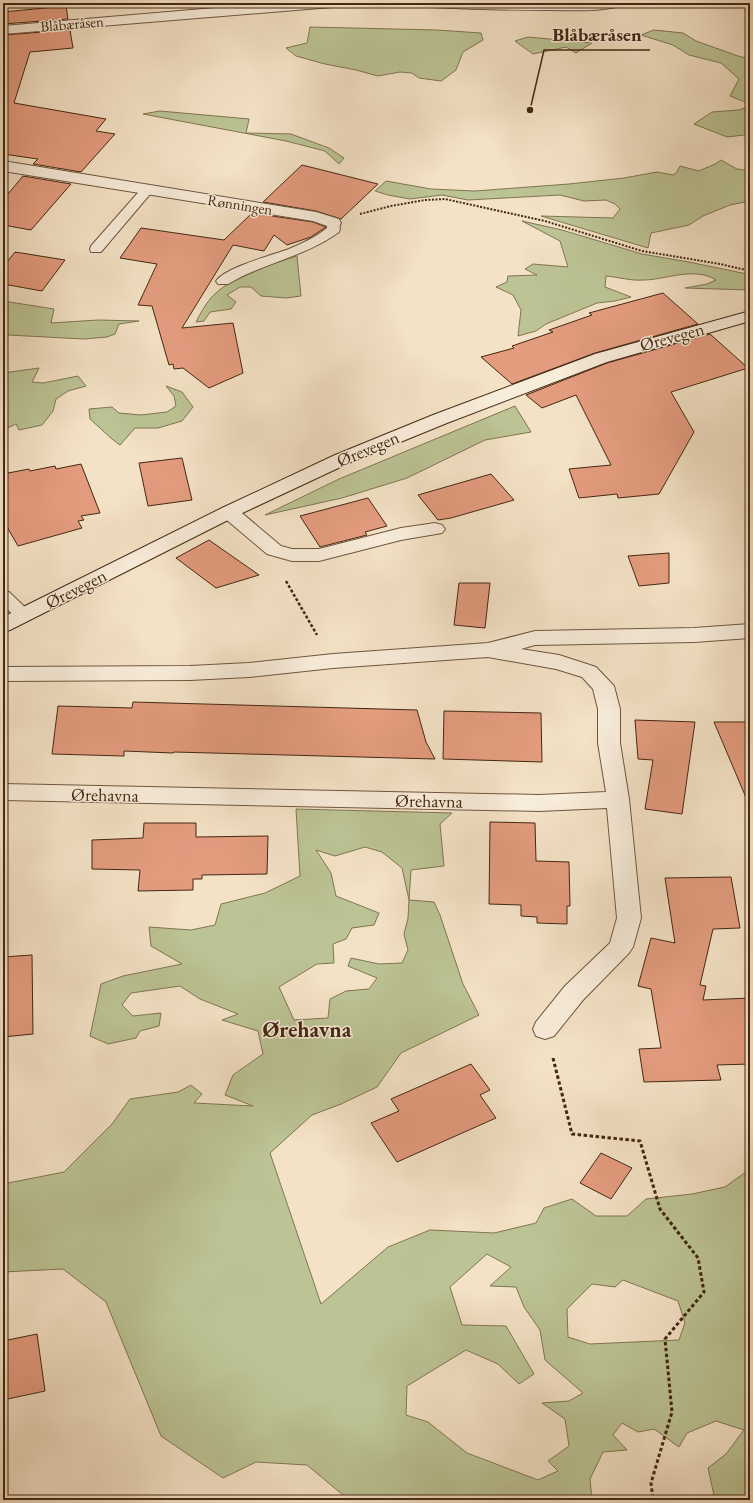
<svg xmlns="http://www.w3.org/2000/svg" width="753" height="1503" font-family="'EB Garamond',serif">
<rect width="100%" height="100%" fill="#f4e2c6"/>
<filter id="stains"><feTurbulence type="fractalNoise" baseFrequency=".005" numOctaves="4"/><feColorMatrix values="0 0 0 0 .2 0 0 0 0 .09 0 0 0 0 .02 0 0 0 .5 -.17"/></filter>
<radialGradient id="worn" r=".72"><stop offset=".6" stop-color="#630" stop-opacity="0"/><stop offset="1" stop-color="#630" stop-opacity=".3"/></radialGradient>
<!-- green -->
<g fill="#bcc394" stroke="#807552" fill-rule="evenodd">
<polygon points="310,27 437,30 481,33 483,40 463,52 456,70 441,81 419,78 412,73 400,72 378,76 356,70 325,64 296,56 286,48 307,43"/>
<polygon points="654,30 683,33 696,41 741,57 750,58 750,104 730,96 739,79 721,63 689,55 673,45 641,35"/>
<polygon points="528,37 592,43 576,53 566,47 533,54 515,41"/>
<polygon points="750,106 750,128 744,135 727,137 694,124 712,112 739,110"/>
<polygon points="160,111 249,119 246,133 291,134 329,148 344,158 339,164 325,151 286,141 143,114"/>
<path d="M721,160L737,169L750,171V201L730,205L703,216L689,225L651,233L648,248L541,216L613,218L620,209L615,204L606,200L584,201L560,195L468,200L442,195L410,199L388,195L375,191L386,181L431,189L475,191L569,184L624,178L657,172L673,175L677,172L680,166L699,171C707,167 715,165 721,160Z"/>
<path d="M522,221L562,230L642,254L689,262L747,274L750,275V290L685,288L707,284L716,280C694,266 666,280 643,280C631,281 618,277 606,276L605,287L631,297L615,301L597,303L546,324L536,331L518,336L521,310L513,295L496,287L507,282L508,276L537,275L525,269L533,264L568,267L560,241Z"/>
<path d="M297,256L301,296L286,298L261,296L251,287H240L227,295L236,302L231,309L210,312L204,321L196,322C200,314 205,305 211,298C229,277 271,264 297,256Z"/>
<polygon points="3,301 54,309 51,323 98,320 139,321 119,324 115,334 107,337 84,339 8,335 3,341"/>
<polygon points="39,368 32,382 43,383 78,376 86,386 68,391 56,399 53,411 42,425 19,430 16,424 3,430 3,409 8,400 3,397 3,373"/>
<polygon points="166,386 182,392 193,407 182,421 158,428 135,428 120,445 112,439 90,419 89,409 112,407 119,413 141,415 167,412 176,406 174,396"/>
<polygon points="515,406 531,432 485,440 407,478 342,498 265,515 339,479"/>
<path d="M296,809L452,813L440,824L444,866L411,870L409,900L434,902L440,915L463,984L479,1015L401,1053L377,1087L341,1104L312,1115L270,1153L321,1304L388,1247L430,1230L494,1233L536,1223L544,1208L572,1199L596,1216H627L646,1199L692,1194L725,1187L750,1169V1500H715L708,1468L726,1454L744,1430L716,1421L687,1433L679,1447L654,1429L638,1432L622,1423L613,1435L627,1450L603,1452L590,1479L592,1500H349L307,1465L256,1462L223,1478L161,1436L106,1302L63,1269L3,1272V1184L64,1172L112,1124L130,1099L178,1092L191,1085L202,1094L194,1103L253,1106L225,1095L233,1075L263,1054L258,1031L222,1020L238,1014L200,999L180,986L131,993L122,1005L133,1016L161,1013L159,1026L140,1031L136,1038L108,1044L90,1036L101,984L123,976L182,964L151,946L149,927L191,930L215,925L221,904L265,893L300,876ZM365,847L382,852L402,868L409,900L408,918L404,934L408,950L402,963L379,964L351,958L348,966L377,978L369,989L346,991L330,999L328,1018L294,1020L279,987L317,964L334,963L333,944L346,939L352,928L374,925L379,913L336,896L331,873L316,850L335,856ZM487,1254L511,1267L490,1286L516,1287L524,1307L540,1330L545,1360L583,1393L569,1401L542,1403L565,1419L569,1446L548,1461L558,1471L538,1480L467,1453L428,1422L406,1415L407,1386L466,1350L498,1364L519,1384L534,1374L506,1326L462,1325L450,1287ZM623,1280L678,1301L685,1323L679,1340L590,1344L568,1337L567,1309L592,1284L615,1287Z"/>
</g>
<!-- building -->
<g fill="#e49c7f" stroke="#442711">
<polygon points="66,6 68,19 3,24 3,12"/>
<polygon points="70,30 73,48 30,52 14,103 106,119 96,131 115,134 81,172 33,164 38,159 3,154 3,35"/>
<polygon points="302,165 378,184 341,219 316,211 263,202"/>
<polygon points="23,176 71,184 31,230 3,225 3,200"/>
<polygon points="252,213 313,222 326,227 311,237 287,245 274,235 264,251 233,245 182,328 233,323 243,373 209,388 183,368 174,369 173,364 169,365 152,306 138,305 157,264 120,258 141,228 224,240"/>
<polygon points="15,252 65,260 42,291 3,284 3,267"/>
<polygon points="663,293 698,324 595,353 512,384 481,357 514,348 512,346 553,332 549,330 592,315 589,313"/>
<polygon points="710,334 748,368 671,392 694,432 659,494 618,498 617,494 579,498 569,469 611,465 576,395 542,408 526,395 607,363"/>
<polygon points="182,458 192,500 148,506 139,463"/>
<polygon points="81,464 100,513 81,516 84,520 78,521 82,528 18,546 3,520 3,474 29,469 30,471 55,466 56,469"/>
<polygon points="491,474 514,500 451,518 438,520 418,495"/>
<polygon points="368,498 387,526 365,532 367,535 320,547 300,516"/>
<polygon points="209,540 259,575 216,588 176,558"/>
<polygon points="669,553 669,583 639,586 628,556"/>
<polygon points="459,583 490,583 485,628 454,625"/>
<polygon points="133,702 417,710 426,742 435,759 174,752 173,753 124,751 124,756 52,754 58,706 132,708"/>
<polygon points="444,711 541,713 542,762 443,759"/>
<polygon points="635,720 695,722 682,814 645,809 653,760 638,759"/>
<polygon points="714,722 750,722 750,807"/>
<polygon points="490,822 535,823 536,861 569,862 570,906 567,906 567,924 537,923 537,917 521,916 521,905 489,904"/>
<polygon points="144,823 196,823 196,837 268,836 267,874 202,875 202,879 193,879 193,890 138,891 140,870 92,869 92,840 143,838"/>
<polygon points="731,877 740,928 713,929 700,985 706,986 703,1000 750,998 750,1064 717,1065 721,1080 644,1082 639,1049 661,1048 651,989 638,986 651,938 675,943 665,878"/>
<polygon points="32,955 33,1034 3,1037 3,957"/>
<polygon points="471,1064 490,1090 480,1095 496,1118 397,1162 371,1123 399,1111 391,1099"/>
<polygon points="601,1153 632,1168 611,1199 580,1183"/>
<polygon points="37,1334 45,1391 3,1400 3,1341"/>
</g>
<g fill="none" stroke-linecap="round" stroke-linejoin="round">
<!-- lane casing -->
<g stroke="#70563e" stroke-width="2">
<g id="lane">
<polygon points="147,186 151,187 153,190 151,193 101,252 91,252 90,249 91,246 143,187"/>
<path d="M333,219L338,220L340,229L339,232C305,257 263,263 228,284H218L216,281C226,267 273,255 289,249C303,243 316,237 327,228V223L328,220Z"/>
<path d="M3,591L9,592L29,611L31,615L29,619C17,622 11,612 3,605Z"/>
</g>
</g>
<!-- street casing -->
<g stroke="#70563e" stroke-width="2">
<g id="street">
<polygon points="275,3 339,3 337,6 332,7 3,34 3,26"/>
<path d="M424,3H622L620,6C597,12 573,10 550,10C510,10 471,9 431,7L426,6Z"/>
<polygon points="3,161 316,212 339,219 341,223 339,227 333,228 313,221 3,171"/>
<polygon points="229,506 236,508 281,546 292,549 319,549 401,528 435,523 442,525 445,529 442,533 401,540 319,561 292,561 267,554 222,516 219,512 222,508"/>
<polygon points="750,624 750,638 694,642 535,645 521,649 559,655 596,667 614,686 620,709 620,743 629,799 641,918 633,947 629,953 583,1000 554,1036 545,1039 536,1036 533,1029 536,1022 565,986 610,943 617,918 607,808 539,811 3,800 3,784 539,795 606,792 598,743 598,709 593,689 582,677 556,669 488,657 333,668 249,677 190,680 3,681 3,667 190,666 249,663 333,654 488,643 535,631 694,628"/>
</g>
</g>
<!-- secondary casing -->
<g stroke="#442711" stroke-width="2">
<polygon id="secondary" points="750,311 750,321 607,362 447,423 349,463 236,516 10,630 3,632 3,617 222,508 335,455 433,415 595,354"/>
</g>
<!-- path-far2 -->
<polyline stroke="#442711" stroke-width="2" stroke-dasharray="2 1.5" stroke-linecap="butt" points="360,214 391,206 425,200 445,199 545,221 642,251 720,264 750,271"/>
<!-- path-far1 -->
<polyline stroke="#442711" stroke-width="2.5" stroke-dasharray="3 2" stroke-linecap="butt" points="286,581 317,635"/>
<!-- path -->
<polyline stroke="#442711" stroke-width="3" stroke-dasharray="3.5 2.5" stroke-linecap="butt" points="553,1058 572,1134 640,1141 660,1209 698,1258 704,1292 665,1339 672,1412 651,1483 653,1500"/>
<!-- lane -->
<use href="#lane" fill="#f8ecda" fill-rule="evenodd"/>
<!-- street -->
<use href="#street" fill="#f8ecda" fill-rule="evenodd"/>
<!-- secondary -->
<use href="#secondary" fill="#f8ecda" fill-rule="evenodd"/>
</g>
<g text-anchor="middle" stroke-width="3" stroke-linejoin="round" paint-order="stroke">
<!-- far-street labels -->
<g font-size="15" fill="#442711" stroke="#f8ecda">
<text transform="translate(72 24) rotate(-5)" y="5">Blåbæråsen</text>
<text transform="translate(240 205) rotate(9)" y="5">Rønningen</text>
</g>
<!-- street labels -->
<g font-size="18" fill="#442711" stroke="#f8ecda">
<text transform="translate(672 337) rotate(-15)" y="6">Ørevegen</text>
<text transform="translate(368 449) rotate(-23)" y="6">Ørevegen</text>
<text transform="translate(76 589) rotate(-27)" y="6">Ørevegen</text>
<text transform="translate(105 795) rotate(1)" y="6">Ørehavna</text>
<text transform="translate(429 801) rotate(1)" y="6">Ørehavna</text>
</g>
<!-- district labels -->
<g font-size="22" font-weight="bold" fill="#442711" stroke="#f8ecda">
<text x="307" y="1037">Ørehavna</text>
</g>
</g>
<!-- callouts -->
<path fill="none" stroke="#442711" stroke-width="1.5" d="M530 110L544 50H650"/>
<circle fill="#442711" stroke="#f8ecda" stroke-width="1.5" cx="530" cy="110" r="4"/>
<g font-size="19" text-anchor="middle" font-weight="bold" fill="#442711" stroke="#f8ecda" stroke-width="3" stroke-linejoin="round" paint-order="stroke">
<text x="597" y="41">Blåbæråsen</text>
</g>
<!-- margin -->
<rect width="753" height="1503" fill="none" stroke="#f4e2c6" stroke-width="16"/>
<rect x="4" y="4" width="745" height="1495" fill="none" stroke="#442711" stroke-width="2"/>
<rect x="8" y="8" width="737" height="1487" fill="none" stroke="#442711"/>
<rect width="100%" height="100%" filter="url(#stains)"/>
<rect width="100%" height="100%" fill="url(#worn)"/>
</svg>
